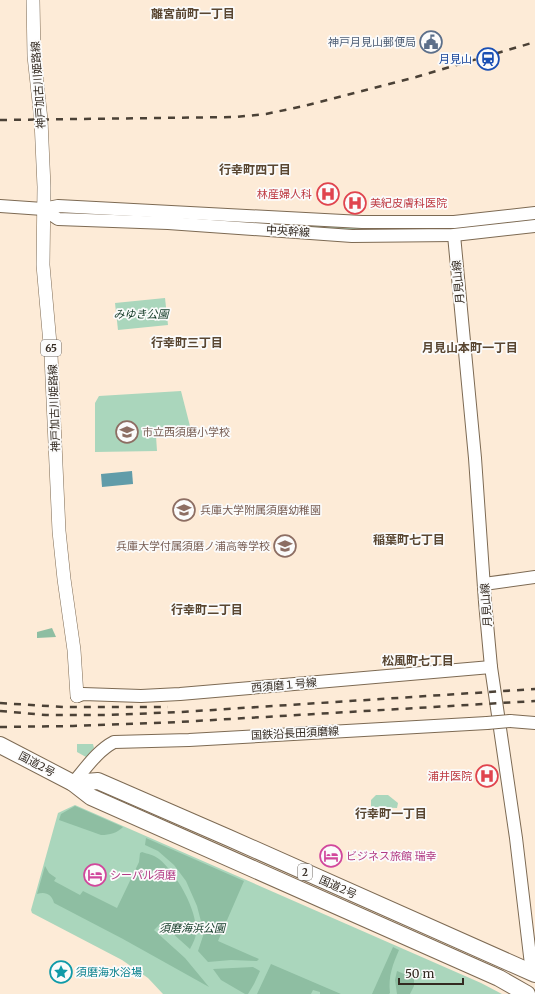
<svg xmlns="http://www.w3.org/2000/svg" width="535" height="994" font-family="Merriweather,'Noto Sans JP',serif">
<rect width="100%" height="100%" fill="#fdebd7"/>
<!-- green -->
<g fill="#aad6bc">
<polygon points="125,214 438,229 438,232 365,233"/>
<polygon points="165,298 168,325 118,330 115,303"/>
<polygon points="181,391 191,430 156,436 157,451 95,452 95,403 99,396"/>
<polygon points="77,744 93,744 94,748 86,757 77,752"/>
<polygon points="376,795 388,795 398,803 397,808 371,807 371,800"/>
<polygon points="75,805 481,983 502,994 163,994 148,978 122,960 32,913 31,910 58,813"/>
</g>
<!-- forest -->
<g fill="#8ebea2">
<polygon points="52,628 56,637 37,638 37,632"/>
<path d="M75,806L123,827C117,833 110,835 101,835L59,820L61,814Z"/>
<polygon points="146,838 244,881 218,941 259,959 257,961 231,960 208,962 198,951 204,933 197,906 186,881 174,865 158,851 145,845"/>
<path d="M142,852C148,854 154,855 159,859C176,873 197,909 196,932C196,938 193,943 190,949L161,923L154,930L185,958L209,987L123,939L54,903C52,894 45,891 37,894L45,866L49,873L56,878L54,881L80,895L83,891L117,908L139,862L140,853Z"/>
<path d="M393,947L399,950C393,964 388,976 390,993L389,994H372Z"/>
<polygon points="271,964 341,994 320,994 320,992 313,990 311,994 257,994"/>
<polygon points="253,967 260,971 254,984 248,994 245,994 221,980 213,969"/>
<polygon points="397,971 414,978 414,986 410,994 397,994 395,980"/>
</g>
<!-- water -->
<polygon fill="#619ca9" points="132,471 133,484 102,487 101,474"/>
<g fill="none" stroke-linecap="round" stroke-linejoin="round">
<!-- secondary casing -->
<g stroke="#7d6a53" stroke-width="14">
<g id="secondary">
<polyline points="0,206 43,209 58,206 362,222 454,222 535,213"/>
<polyline points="43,209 58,219 168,223 352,236 454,235 535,226"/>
<polyline points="454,235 475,458 485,602 491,667 516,838 532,973"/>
<polyline points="484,584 535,577"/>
<polyline points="77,696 83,694 141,696 180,694 491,667"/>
<polyline points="510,721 535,723"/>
<path d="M73,783C86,768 97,751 114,742L189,740L487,723"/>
</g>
</g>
<!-- primary casing -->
<g stroke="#7d6a53" stroke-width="14">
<polyline id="primary" points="33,0 34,56 41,120 44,187 43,265 51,355 59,531 64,579 74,650 77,696"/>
</g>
<!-- highway casing -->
<g stroke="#7d6a53" stroke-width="18">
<g id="highway">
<polyline points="0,745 73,783 91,797 499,978 527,994"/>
<polyline points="73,783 98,781 229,838 535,974"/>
</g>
</g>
<!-- secondary -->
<use href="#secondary" stroke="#fff" stroke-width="12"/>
<!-- primary -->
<use href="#primary" stroke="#fff" stroke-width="13"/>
<!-- highway -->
<use href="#highway" stroke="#fff" stroke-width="16"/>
<!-- rail -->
<g stroke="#4b4136" stroke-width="2.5" stroke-dasharray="7 7" stroke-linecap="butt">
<polyline points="0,120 236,117 266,114 304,106 416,77 535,42"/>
<polyline points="0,703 63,707 168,707"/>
<polyline points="0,711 46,715 108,715 181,712 535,689"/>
<polyline points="0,727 73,726 179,722 535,701"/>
</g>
<!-- secondary-bridge casing -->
<g stroke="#7d6a53" stroke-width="14" stroke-linecap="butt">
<polyline id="secondary-bridge" points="487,723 510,721"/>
</g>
<!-- secondary-bridge -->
<use href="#secondary-bridge" stroke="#fff" stroke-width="12"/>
</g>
<!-- icons -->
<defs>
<g id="civic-ring" transform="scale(1.15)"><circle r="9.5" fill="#fbfbfb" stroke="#5c6f8a" stroke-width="1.5"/><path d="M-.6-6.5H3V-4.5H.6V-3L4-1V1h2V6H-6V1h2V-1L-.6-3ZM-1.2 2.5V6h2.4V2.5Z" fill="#5c6f8a"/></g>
<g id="station-ring" transform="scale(1.15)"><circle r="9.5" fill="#fbfbfb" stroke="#1a4fb4" stroke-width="1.5"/><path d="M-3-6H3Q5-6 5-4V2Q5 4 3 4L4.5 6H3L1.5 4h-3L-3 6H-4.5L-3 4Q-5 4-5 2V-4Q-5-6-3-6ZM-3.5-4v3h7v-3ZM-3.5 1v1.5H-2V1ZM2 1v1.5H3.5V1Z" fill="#1a4fb4"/></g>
<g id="hospital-ring" transform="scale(1.15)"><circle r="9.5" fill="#fbfbfb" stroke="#e0444e" stroke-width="1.5"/><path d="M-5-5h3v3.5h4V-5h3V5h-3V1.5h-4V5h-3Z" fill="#e0444e"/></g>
<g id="school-ring" transform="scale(1.15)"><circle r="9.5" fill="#fbfbfb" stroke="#8d6e63" stroke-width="1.5"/><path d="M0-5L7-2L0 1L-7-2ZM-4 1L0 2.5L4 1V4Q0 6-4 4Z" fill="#8d6e63"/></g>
<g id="hotel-ring" transform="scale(1.15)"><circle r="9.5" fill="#fbfbfb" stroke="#d1479c" stroke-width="1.5"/><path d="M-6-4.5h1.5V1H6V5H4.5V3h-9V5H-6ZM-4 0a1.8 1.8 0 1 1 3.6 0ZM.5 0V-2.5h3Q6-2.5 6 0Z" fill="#d1479c"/></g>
<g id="sight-ring" transform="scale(1.15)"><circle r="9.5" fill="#fbfbfb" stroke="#0f9aa8" stroke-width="1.5"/><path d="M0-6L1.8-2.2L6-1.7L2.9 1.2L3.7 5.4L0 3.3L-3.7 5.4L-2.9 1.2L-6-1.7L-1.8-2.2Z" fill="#0f9aa8"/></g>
</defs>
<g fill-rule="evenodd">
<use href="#civic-ring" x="431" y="42"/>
<use href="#station-ring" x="488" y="59"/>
<use href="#hospital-ring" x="328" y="194"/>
<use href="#hospital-ring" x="355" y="203"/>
<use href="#school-ring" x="127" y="432"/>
<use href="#school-ring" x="184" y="510"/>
<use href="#school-ring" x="285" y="546"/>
<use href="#hospital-ring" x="487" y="776"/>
<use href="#hotel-ring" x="331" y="856"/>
<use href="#hotel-ring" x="95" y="875"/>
<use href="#sight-ring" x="61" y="972"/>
</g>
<g text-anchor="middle" stroke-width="3.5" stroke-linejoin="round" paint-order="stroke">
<!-- shield labels -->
<g fill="#fbfbfb" stroke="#6f6962" stroke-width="1">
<rect x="41" y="340" width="20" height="16" rx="3"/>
<rect x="298" y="864" width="14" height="16" rx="3"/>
</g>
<g font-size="10" font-weight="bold" fill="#332a21">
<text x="51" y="352">65</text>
<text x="305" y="876">2</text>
</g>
<!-- service labels -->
<g font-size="11" fill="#4e5e75" stroke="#fbfbfb" text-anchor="end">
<text x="416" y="46">神戸月見山郵便局</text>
</g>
<!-- transit labels -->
<g font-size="11" fill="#164399" stroke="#fbfbfb" text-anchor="end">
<text x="472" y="63">月見山</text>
</g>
<!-- street labels -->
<g font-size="11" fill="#332a21" stroke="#fbfbfb">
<text transform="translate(38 85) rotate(-94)" y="4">神戸加古川姫路線</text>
<text transform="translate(288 231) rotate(4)" y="4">中央幹線</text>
<text transform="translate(458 282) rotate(-95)" y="4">月見山線</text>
<text transform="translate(54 408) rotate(-92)" y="4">神戸加古川姫路線</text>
<text transform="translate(486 605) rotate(-94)" y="4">月見山線</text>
<text transform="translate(284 685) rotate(-5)" y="4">西須磨１号線</text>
<text transform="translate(295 733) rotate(-3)" y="4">国鉄沿長田須磨線</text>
<text transform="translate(37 764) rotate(28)" y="4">国道2号</text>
<text transform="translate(338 887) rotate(24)" y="4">国道2号</text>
</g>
<!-- health labels -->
<g font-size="11" fill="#be3a42" stroke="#fbfbfb" text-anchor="end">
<text x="312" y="198">林産婦人科</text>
<text x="370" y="207" text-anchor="start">美紀皮膚科医院</text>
<text x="472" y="780">浦井医院</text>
</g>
<!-- park labels -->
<g font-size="11" font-style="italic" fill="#103824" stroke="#fbfbfb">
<text x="141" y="318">みゆき公園</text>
<text x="192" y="932">須磨海浜公園</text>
</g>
<!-- education labels -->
<g font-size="11" fill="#785e54" stroke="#fbfbfb" text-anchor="start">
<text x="142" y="436">市立西須磨小学校</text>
<text x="200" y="514">兵庫大学附属須磨幼稚園</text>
<text x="270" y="550" text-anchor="end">兵庫大学付属須磨ノ浦高等学校</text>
</g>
<!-- hotel labels -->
<g font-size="11" fill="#b23c85" stroke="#fbfbfb" text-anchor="start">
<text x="346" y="860">ビジネス旅館 瑞幸</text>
<text x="110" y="879">シーパル須磨</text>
</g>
<!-- culture labels -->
<g font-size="11" fill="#0d838f" stroke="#fbfbfb" text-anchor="start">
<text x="76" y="976">須磨海水浴場</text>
</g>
<!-- neighbourhood labels -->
<g font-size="12" font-weight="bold" fill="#594631" stroke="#fbfbfb">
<text x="193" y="18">離宮前町一丁目</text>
<text x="255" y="174">行幸町四丁目</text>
<text x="187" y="347">行幸町三丁目</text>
<text x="470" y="352">月見山本町一丁目</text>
<text x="409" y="544">稲葉町七丁目</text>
<text x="207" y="614">行幸町二丁目</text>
<text x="418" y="665">松風町七丁目</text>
<text x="391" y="818">行幸町一丁目</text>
</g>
</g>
<!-- scale -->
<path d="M399 978v6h64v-6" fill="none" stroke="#332a21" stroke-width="2"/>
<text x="405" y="978" font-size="12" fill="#332a21" stroke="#fbfbfb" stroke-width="3" paint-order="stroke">50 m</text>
</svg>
